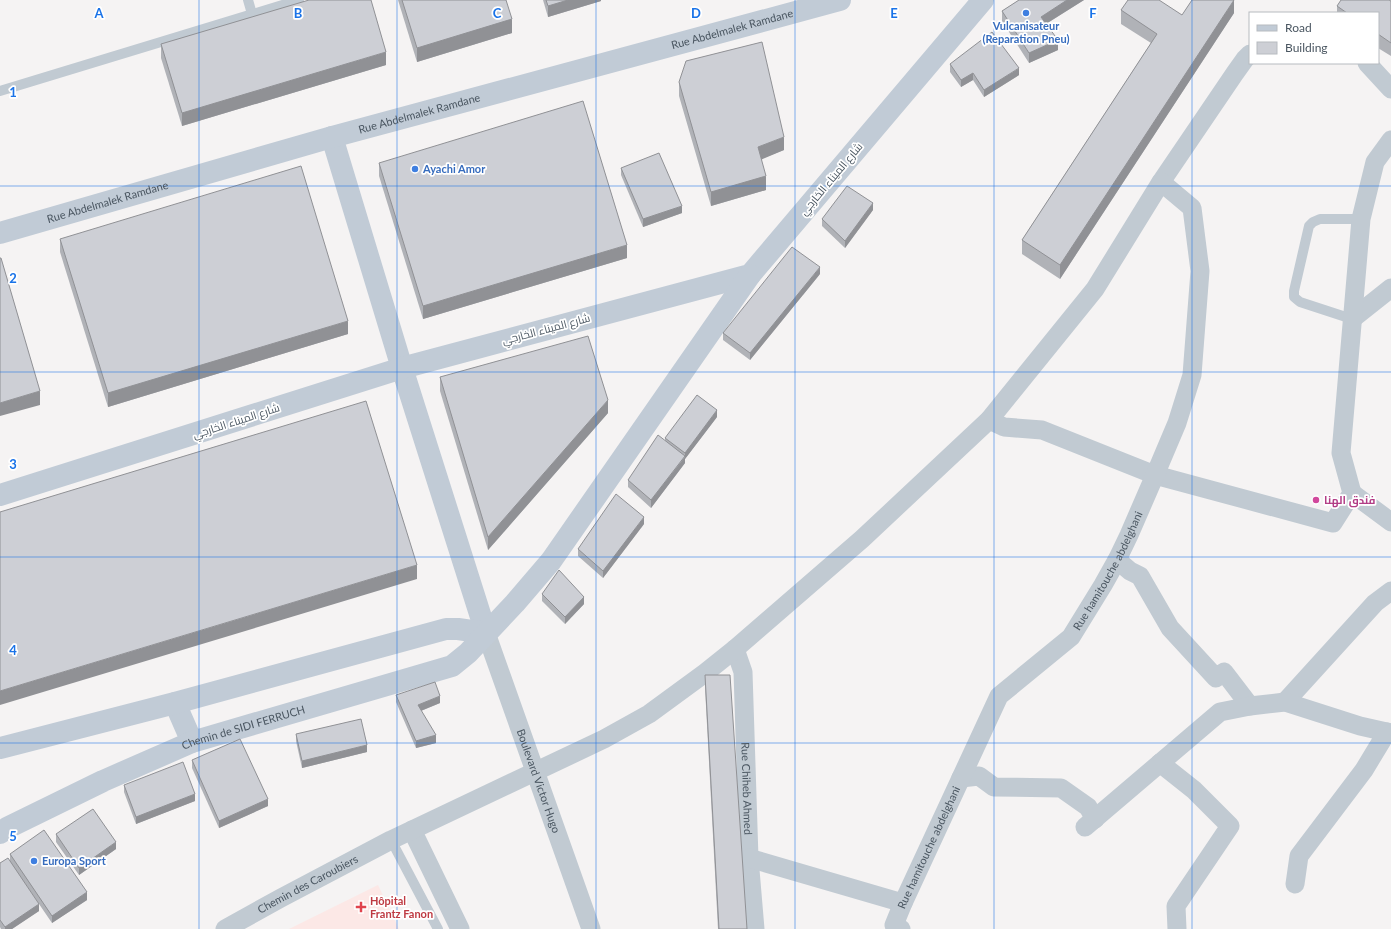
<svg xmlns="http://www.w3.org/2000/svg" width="1391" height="929" font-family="Lato,Cairo,sans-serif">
<rect width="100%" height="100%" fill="#f5f3f3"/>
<!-- medical -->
<polygon fill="#fce8e6" points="378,885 399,929 289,929"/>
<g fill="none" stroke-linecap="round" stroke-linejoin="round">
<!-- lane -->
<g stroke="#c1cad2" stroke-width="10">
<polyline points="248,0 252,14"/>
<polyline points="0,91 299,0"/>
<polyline points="1352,319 1300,302 1294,297 1294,291 1309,226 1313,222 1320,219 1361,219"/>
<polyline points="391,840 438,929"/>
</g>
<!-- street -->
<g stroke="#c1cad2" stroke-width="19">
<polyline points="1367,63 1391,89"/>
<polyline points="1352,319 1391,288"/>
<polyline points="989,420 1004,427 1042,430 1155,475 1333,523 1352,493 1341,453 1361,219 1375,162 1391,140"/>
<polyline points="1352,493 1391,522"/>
<polyline points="1117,560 1130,571 1140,576 1170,628 1216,678 1224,672 1250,706"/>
<path id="s1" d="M486,633L591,929"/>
<path id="s2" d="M735,649L743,672L749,858L755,929"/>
<polyline points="1285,702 1375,603 1391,591"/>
<polyline points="1160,763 1194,790 1230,826 1176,906 1177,929"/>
<polyline points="961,778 979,776 994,787 1061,788 1088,807 1095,819"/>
<polyline points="1085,827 1220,712 1250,706 1285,702 1360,726 1391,733"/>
<polyline points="412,830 460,929"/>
<polyline points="749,858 903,903"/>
<polyline points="1295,884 1299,856 1364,770 1387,732"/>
<path id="s3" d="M225,929L281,898L391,840L604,739L649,714L705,673L735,649L862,539L989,420L1095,289L1161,182L1235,73L1245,59L1250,54"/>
<path id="s4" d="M901,929L894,925L903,903L999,696L1071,637L1103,585L1117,560L1129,535L1155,475L1177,423L1192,375L1200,271L1192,208L1161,182"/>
</g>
<!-- secondary -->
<g stroke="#c1cbd6" stroke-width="22">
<polyline points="332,137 402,368 486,633"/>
<path id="s5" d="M0,233L332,137L840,0"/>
<polyline points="0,495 402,368 750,275 983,0"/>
<polyline points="175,703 192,742"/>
<polyline points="0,748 175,703 446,629 458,629 486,633"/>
<path id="s6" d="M0,833L7,828L103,781L192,742L452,666L468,653L515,603L551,561L750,275"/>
</g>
</g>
<!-- wall -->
<g fill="#b0b2b7">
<polygon points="398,0 506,0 512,33 417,62"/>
<polygon points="543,0 601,0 601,1 548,17"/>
<polygon points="1019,0 1084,0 1046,24 1058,50 1029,63 1002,21 1002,11"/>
<polygon points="1391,1 1391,56 1378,48 1378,13 1337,13 1337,6"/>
<polygon points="1121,10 1182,15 1234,13 1060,279 1022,254 1022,240 1151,43 1121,24"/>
<polygon points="161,44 386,65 182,126 161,58"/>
<polygon points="950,64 1019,75 984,97 973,80 961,87 950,72"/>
<polygon points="679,82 784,150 761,159 766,190 711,206 679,96"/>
<polygon points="379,163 627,258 423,319 379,176"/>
<polygon points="621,168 682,213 643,227 621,175"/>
<polygon points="873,210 845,248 822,226 822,219"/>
<polygon points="60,239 348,334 108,407 60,252"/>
<polygon points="820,274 750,360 723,340 723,333"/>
<polygon points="440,377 608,413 488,550 440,391"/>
<polygon points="717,417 685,459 685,463 651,508 628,487 628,480 665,441 665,438"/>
<polygon points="644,524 603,578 578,556 578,549"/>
<polygon points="542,594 584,604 565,624 542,601"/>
<polygon points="705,675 747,929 718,929 705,688"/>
<polygon points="396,695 440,703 421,711 436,743 416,748 396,702"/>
<polygon points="296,734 367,752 302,768 296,741"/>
<polygon points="192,760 268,806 219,828 192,768"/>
<polygon points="124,785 195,801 136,824 124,792"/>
<polygon points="56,834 116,849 79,875 56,842"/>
<polygon points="10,854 87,900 52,923 24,882 39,911 12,929 1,929 0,927 0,863 10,860"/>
</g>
<!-- shaded-wall -->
<g fill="#909195">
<polygon points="568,0 601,0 601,1 548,17 548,6"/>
<polygon points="1067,0 1084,0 1041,27 1041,17"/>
<polygon points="1234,0 1234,13 1060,279 1060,265"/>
<polygon points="512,19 512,33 417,62 417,48"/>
<polygon points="1058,40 1058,50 1029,63 1029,53"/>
<polygon points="386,52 386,65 182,126 182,113"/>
<polygon points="1019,68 1019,75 984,97 984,90"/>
<polygon points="973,73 973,80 961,87 961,80"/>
<polygon points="784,137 784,150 758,161 758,147"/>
<polygon points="766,176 766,190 711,206 711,192"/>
<polygon points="873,203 873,210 845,248 845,241"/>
<polygon points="682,206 682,213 643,227 643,219"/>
<polygon points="627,245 627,258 423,319 423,306"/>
<polygon points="820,267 820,274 750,360 750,353"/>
<polygon points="348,321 348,334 108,407 108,393"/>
<polygon points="40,391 40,405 0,416 0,403"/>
<polygon points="608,400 608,413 488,550 488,537"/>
<polygon points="717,410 717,417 685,459 685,463 651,508 651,500 685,457 685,453"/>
<polygon points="644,517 644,524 603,578 603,571"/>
<polygon points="417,565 417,579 0,705 0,691"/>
<polygon points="584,597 584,604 565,624 565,617"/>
<polygon points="440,696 440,703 418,712 418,705"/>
<polygon points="436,735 436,743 416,748 416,741"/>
<polygon points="367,745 367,752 302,768 302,761"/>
<polygon points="195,794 195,801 136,824 136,817"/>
<polygon points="268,799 268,806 219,828 219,821"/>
<polygon points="116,842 116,849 79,875 79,868"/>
<polygon points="87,892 87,900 52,923 52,916"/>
<polygon points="39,904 39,911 12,929 5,929 5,927"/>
</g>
<!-- building -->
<g fill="#cdcfd5" stroke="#909195">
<polygon points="309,0 371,0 386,52 182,113 161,44"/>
<polygon points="402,0 506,0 512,19 417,48"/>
<polygon points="546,0 568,0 548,6"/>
<polygon points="1019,0 1067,0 1041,17 1058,40 1029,53 1002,11"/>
<polygon points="1128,0 1159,0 1182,15 1192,0 1234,0 1060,265 1022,240 1157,34 1121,10"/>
<polygon points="1341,0 1389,0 1391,1 1391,43 1378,34 1378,13 1347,13 1337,6"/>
<polygon points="992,32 1019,68 984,90 973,73 961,80 950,64"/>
<polygon points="762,42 784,137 758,147 766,176 711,192 679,82 686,61"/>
<polygon points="583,101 627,245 423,306 379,163"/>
<polygon points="659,153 682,206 643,219 621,168"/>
<polygon points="301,166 348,321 108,393 60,239"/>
<polygon points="847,186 873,203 845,241 822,219"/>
<polygon points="792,247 820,267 750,353 723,333"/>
<polygon points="0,258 1,258 40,391 0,403"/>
<polygon points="588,336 608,400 488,537 440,377"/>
<polygon points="697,395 717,410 685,453 665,438"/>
<polygon points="366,401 417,565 0,691 0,512"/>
<polygon points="658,435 685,456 651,500 628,480"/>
<polygon points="616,494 644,517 603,571 578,549"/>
<polygon points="559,570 584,597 565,617 542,594"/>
<polygon points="705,675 730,675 747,929 719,929"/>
<polygon points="435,682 440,696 418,705 436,735 416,741 396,695"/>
<polygon points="361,719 367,745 302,761 296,734"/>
<polygon points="240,739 268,799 219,821 192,760"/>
<polygon points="183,762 195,794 136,817 124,785"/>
<polygon points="93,809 116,842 79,868 56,834"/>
<polygon points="44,830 87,892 52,916 10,854"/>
<polygon points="8,858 39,904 5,927 0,920 0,863"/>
</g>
<!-- grid -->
<path fill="none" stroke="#1a73e8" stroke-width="1" stroke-opacity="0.55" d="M199,0V929M397,0V929M596,0V929M795,0V929M994,0V929M1192,0V929M0,186H1391M0,372H1391M0,557H1391M0,743H1391"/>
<!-- markers -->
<g fill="#3f7fe0" stroke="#fff" stroke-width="1.5">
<circle cx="1026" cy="13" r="4"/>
<circle cx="415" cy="169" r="4"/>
<circle cx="34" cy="861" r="4"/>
</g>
<circle fill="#d1479c" stroke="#fff" stroke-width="1.5" cx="1316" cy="500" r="4"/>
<path fill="#e0444e" stroke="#fff" stroke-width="1.5" d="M359 901h4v4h4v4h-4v4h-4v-4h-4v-4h4z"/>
<g text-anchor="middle" stroke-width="3.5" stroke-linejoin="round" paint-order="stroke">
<!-- shop labels -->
<g font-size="11" font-weight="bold" fill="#366cbe" stroke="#fff" text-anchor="start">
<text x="1026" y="30" text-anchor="middle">Vulcanisateur<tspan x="1026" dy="13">(Reparation Pneu)</tspan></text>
<text x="423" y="173">Ayachi Amor</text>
<text x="42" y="865">Europa Sport</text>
</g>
<!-- street labels -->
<g font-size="11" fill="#4a5661" stroke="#fff">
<text dy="4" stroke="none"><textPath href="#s5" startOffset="760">Rue Abdelmalek Ramdane</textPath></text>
<text dy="4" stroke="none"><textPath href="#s5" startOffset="436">Rue Abdelmalek Ramdane</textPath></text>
<text transform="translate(831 179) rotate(-50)" y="4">شارع الميناء الخارجي</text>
<text dy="4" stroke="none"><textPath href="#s5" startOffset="112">Rue Abdelmalek Ramdane</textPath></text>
<text transform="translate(546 329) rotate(-15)" y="4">شارع الميناء الخارجي</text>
<text transform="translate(236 421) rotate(-18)" y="4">شارع الميناء الخارجي</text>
<text dy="4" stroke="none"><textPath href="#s4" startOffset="429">Rue hamitouche abdelghani</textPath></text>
<text dy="4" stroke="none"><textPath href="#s6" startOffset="266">Chemin de SIDI FERRUCH</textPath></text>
<text dy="4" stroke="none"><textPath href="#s1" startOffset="157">Boulevard Victor Hugo</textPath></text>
<text dy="4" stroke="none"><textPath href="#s2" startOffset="141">Rue Chiheb Ahmed</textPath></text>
<text dy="4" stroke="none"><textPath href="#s4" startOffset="93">Rue hamitouche abdelghani</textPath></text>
<text dy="4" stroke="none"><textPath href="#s3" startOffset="94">Chemin des Caroubiers</textPath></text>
</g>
<!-- hotel labels -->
<g font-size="11" font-weight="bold" fill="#b23c85" stroke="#fff" text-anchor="start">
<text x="1324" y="504">فندق الهنا</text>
</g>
<!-- health labels -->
<g font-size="11" font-weight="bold" fill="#be3a42" stroke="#fff" text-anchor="start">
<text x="370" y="905">Hôpital<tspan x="370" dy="13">Frantz Fanon</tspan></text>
</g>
</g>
<g font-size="13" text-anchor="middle" font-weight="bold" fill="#1a73e8" stroke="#fff" stroke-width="3.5" stroke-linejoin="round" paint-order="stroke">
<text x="99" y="18">A</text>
<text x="298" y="18">B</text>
<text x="497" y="18">C</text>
<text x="696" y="18">D</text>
<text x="894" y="18">E</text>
<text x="1093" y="18">F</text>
<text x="13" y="97">1</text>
<text x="13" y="283">2</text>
<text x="13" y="469">3</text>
<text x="13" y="655">4</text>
<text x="13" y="841">5</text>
</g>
<!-- legend -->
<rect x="1249" y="12" width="130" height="52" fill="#ffffff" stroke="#b7bbc0"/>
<rect x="1257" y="25" width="20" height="6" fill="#c1cbd6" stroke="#b7bbc0"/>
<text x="1285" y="32" font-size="12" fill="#4a5661">Road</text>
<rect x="1257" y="42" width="20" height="12" fill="#cdcfd5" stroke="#b7bbc0"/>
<text x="1285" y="52" font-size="12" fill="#4a5661">Building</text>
</svg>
